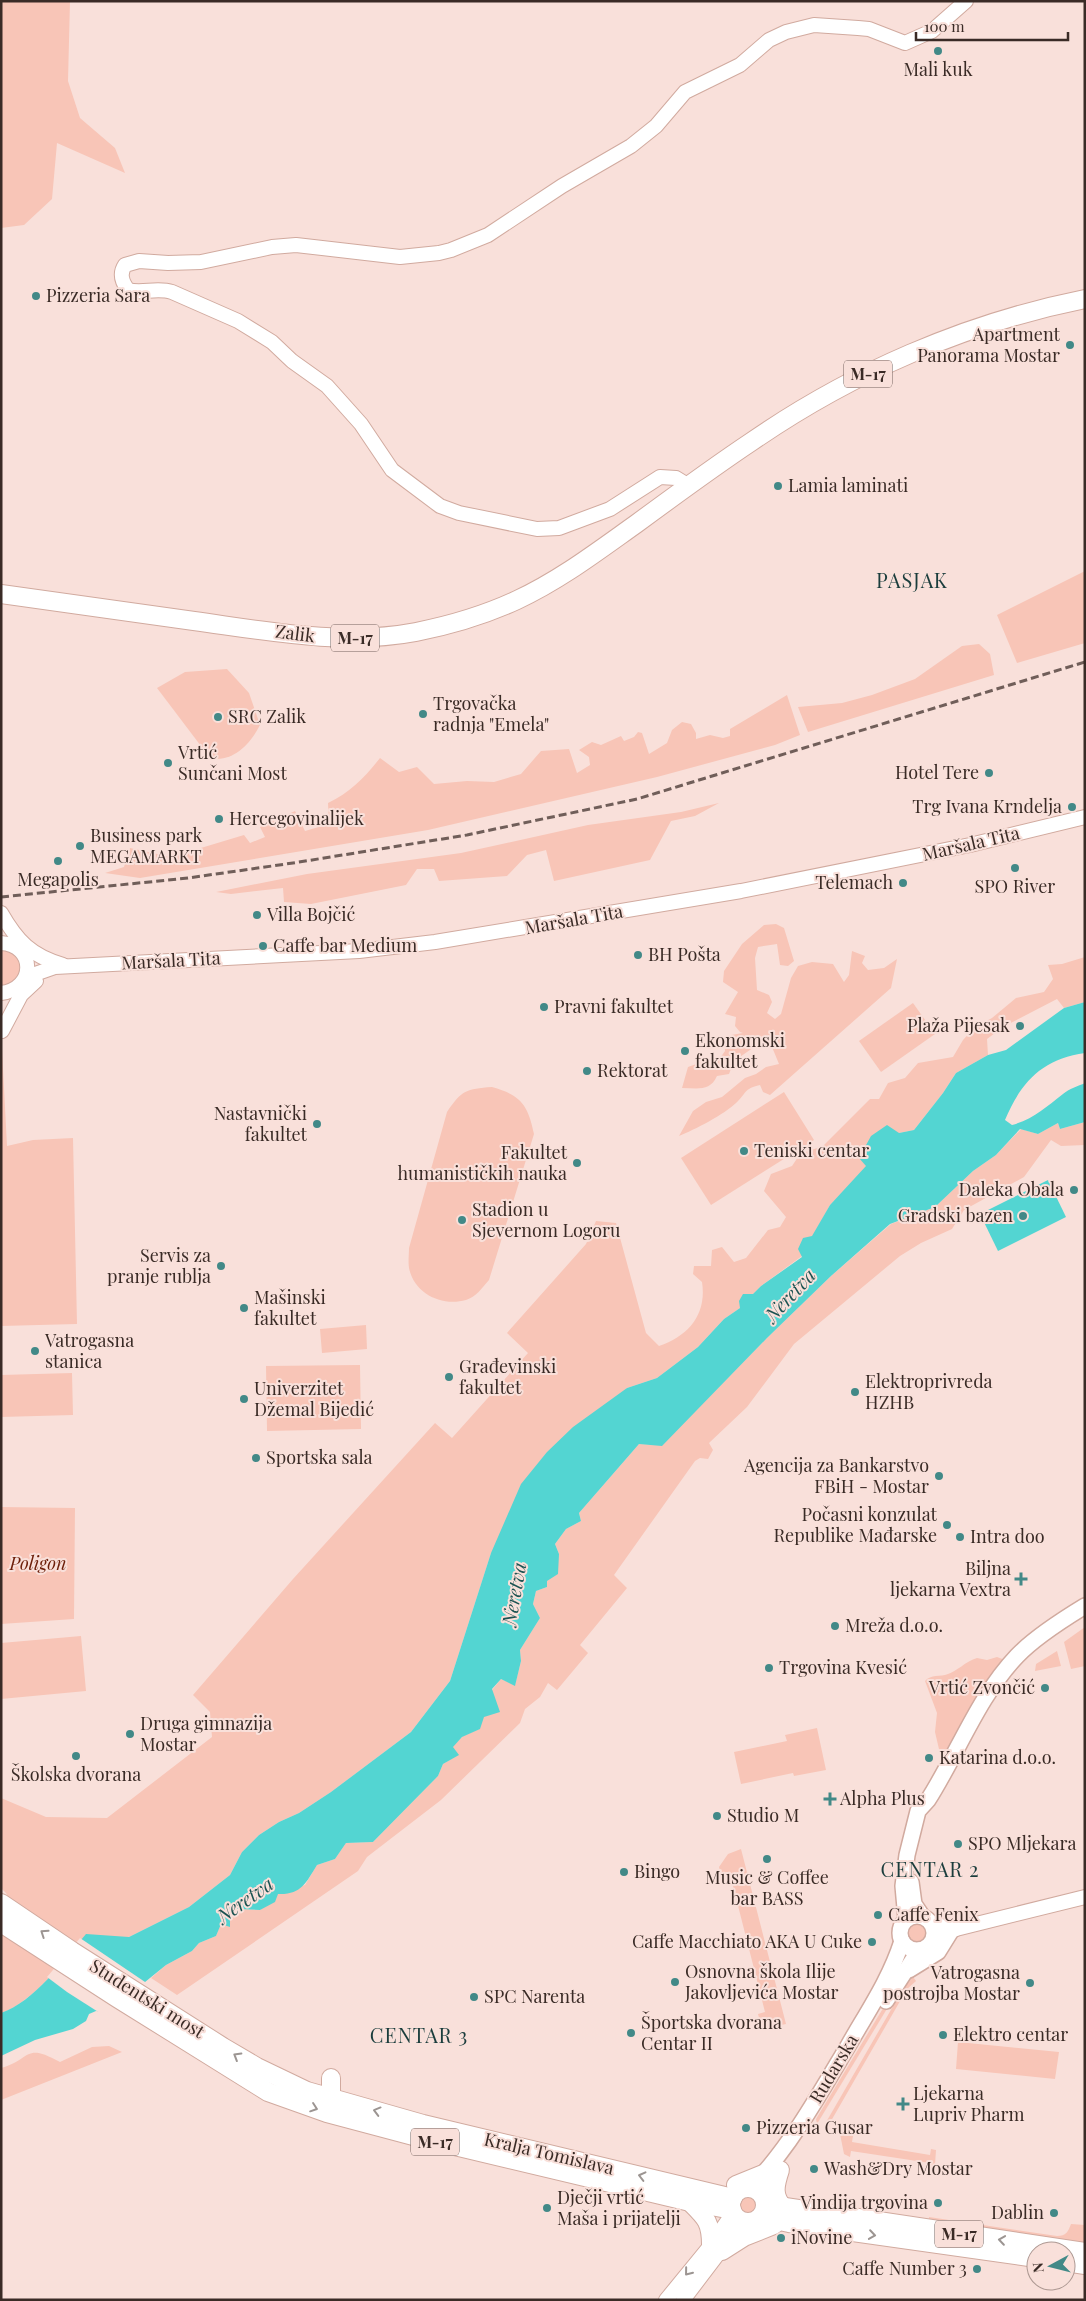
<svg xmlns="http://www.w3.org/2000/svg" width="1086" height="2301" font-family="'Playfair Display',serif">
<rect width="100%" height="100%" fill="#f9e0da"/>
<!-- green -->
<g fill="#f8c5b7">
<polygon points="1,1 70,1 68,81 80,118 115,148 125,173 57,143 52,199 24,225 1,228"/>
<polygon points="1085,571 1085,643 1017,663 997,615"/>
<polygon points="979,644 990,654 994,675 808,732 798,707 842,703 872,695 915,679 962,646"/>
<path d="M227,669L249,693L260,725C251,743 233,763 210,758L157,688L185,672Z"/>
<path d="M787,695L800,735L775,745L657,777L428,830L140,878L105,873L124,867L130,848L171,857L244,835L250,843L265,837L260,827L295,811L305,831L329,824L328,803C351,792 365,777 380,758L399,772L417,767L434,784L467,781L494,782L521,774L541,751L569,749L577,773L590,765L589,757L579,750L592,742L601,745L621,736L624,741L634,737L638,732L642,733L649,754L667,743L672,730L682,722L691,724L696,733V739L710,735L723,738L730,736V729Z"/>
<polygon points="719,803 695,816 671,821 650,860 554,881 546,850 527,855 507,876 439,881 434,869 417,869 406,885 311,904 284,902 283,888 231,894 216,892 307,874 461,853 588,825 681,812"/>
<path d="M776,924L784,928L794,961L788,966L780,965L777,944L758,947L755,958L757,990L769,995L772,1002L767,1013L775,1019L781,1014L791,978L798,966L812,962L833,964L844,982L849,975L852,951L865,956L862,963L868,970L884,968L897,959L891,988L770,1095L763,1092L760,1085C743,1089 747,1093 736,1103C725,1114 694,1130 679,1136L693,1111L706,1102L722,1097L745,1078L756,1074L766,1067L779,1064L772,1047L760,1043L734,1061L729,1074L717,1076C710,1092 697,1088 682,1088L688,1067L713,1058L706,1064L707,1066L716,1064L725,1051L724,1039L732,1042L731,1035L743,1033L740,1032L735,1026L736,1017L725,1014L738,992L723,982L724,971L742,944L764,925Z"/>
<polygon points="1,944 16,948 25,975 1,992"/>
<path d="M1085,957V1002L1064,1008L1057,999L1003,1027L987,1039L988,1055L956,1073L943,1093L914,1130L899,1133L830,1205L802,1256L761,1286L740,1308L724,1319L698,1347L657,1378L627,1388L491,1553L450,1681L411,1732L331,1792L299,1813L279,1822L259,1835L242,1852L230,1875L189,1907L129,1937H115L72,1951L17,1914L6,1893L1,1888V1798L46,1817L107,1818L212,1737L210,1712L193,1695L293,1579L435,1423L452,1438L528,1353L507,1333L586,1244L596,1221L616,1223L646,1333L659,1346C689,1336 707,1314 702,1282L693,1274L694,1266H711L712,1250L722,1247L734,1262L746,1258L768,1230L780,1227L786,1217L764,1191L771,1174L792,1166L800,1154L823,1146L870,1099H879L888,1083L905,1078L918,1063L953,1057L963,1040L975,1027L992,1018L1016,998L1044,992L1053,979L1048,965L1062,964Z"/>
<polygon points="913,1003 935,1034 881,1072 859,1041"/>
<polygon points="1,1030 7,1146 33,1140 73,1138 77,1324 1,1326"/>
<path d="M492,1087C521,1095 528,1105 534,1134L489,1280C482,1288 476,1297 466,1300C441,1307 414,1293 409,1268C408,1262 409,1254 409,1248L447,1112C462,1090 466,1089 492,1087Z"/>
<polygon points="784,1092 814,1140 711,1205 681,1158"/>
<polygon points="1085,1122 1085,1145 1061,1146 1051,1140 1024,1177 964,1210 952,1229 921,1243 900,1256 794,1344 747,1407 709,1443 713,1450 708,1459 700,1458 695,1461 614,1575 627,1588 580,1645 588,1653 557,1690 548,1683 540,1697 525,1709 520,1723 441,1800 367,1857 358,1871 177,1995 151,1978 166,1965 192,1951 199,1943 216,1936 221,1923 239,1909 260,1910 277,1893 305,1885 317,1865 335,1859 346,1843 373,1842 438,1776 443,1764 458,1755 452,1747 463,1736 479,1729 492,1690 501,1679 515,1685 521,1661 520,1650 540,1618 533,1604 536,1591 547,1587 547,1581 559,1554 555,1544 566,1529 581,1521 579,1513 639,1444 662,1445 767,1338 831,1276 891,1224 935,1207 973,1171 996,1155 1021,1129 1038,1134 1058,1123 1060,1129"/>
<polygon points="366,1325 367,1349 322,1353 320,1329"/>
<polygon points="360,1365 361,1429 267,1431 266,1366"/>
<polygon points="72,1373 73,1415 1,1417 1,1375"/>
<polygon points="1,1507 75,1508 74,1619 1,1624"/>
<polygon points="1085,1627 1085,1666 1071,1669 1064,1642"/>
<polygon points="81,1636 86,1691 1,1699 1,1643"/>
<polygon points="1057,1651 1061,1666 1035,1671 1036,1664"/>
<path d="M997,1657L1005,1660L942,1762L935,1732L937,1713L925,1681C931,1674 940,1677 948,1674C956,1672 966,1661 977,1658L987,1660Z"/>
<polygon points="817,1728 826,1770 794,1776 793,1773 741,1784 734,1752 787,1741 785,1735"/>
<polygon points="741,1849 786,2024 762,2029 758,2014 765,2012 732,1882 723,1883 719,1867 728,1854"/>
<circle cx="916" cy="1933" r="16"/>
<path d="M1,1923L63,1963C48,1980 23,2006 1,2013Z"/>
<polygon points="902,1977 899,1989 817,2124 816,2119"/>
<polygon points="913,1977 916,1981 907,1989 831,2121 829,2127 825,2126 825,2124 903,1989"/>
<polygon points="958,2042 1059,2052 1055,2079 956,2069"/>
<path d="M109,2046L122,2052L1,2100V2068C32,2059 24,2042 60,2062L92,2047Z"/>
<polygon points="840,2134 853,2136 852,2142 930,2155 931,2149 936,2150 935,2165 929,2170 930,2163 851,2151 850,2157 844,2154"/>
<polygon points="746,2189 758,2192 763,2199 754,2220 748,2221 739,2218 736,2194"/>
<path d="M929,2217L1057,2236C1066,2236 1068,2232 1071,2224L1085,2225V2244L929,2220Z"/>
</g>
<!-- water -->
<g fill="#53d5d2">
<path d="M1085,1002V1053C1042,1059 1021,1082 1005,1120L1012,1125C1034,1119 1046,1107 1063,1094C1069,1089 1078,1086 1085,1083V1122L1060,1129L1058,1123L1038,1134L1020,1129L996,1155L973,1171L935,1207L890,1224L831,1276L767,1338L662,1446L639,1444L579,1513L581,1521L566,1529L555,1544L559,1554L558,1574L547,1581V1587L536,1591L533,1604L540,1618L520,1650L521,1661L515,1686L501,1679L492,1689L500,1712L484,1717L480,1729L462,1737L453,1747L459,1755L443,1764L438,1776L373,1842L346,1843L335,1859L317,1865C306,1883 301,1895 278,1894L275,1902L260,1910L239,1909L230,1919V1927L221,1924L216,1936L199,1943L192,1951L166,1965L113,2008L103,2012L96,2011L89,2014L86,2021L73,2029L35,2040L1,2056V2013C34,2002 64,1960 86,1934L129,1937L189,1907L230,1875L242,1852L259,1835L279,1822L299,1813L331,1792L411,1732L450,1681L491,1553L521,1484L547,1452L573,1427L627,1388L657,1378L698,1347L724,1319L740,1308L739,1301L743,1294H753L761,1286L802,1257L798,1249L803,1238L812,1236L830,1205L866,1166L859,1158L871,1136L887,1125L899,1133L914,1130L943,1093L956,1073L988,1055L1006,1050L1064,1008Z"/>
<polygon points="1048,1180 1066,1217 998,1251 980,1214"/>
</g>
<!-- pier -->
<polygon fill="#f9e0da" points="80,1938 148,1984 115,2010 103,2015 67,1992 47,1977"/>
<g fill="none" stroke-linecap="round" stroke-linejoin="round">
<!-- tertiary casing -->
<g stroke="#d1aa9f" stroke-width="16">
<g id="tertiary">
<path d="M689,486L676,478L660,477L610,509L559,528L537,529L459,513L440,506L392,470L361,424L327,386L292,361L272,342L238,321L172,292C157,287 142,294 128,290C122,282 119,274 125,265L139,261L168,263L201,262L272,247L296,245L400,257L439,253L451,250L488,235L562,186L631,146L656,126L685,92L740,65L769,40L786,32L814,25L858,28L869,29L905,43L932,31L966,1"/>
<path d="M1,913C17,941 31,956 63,965"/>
<path d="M1,943C36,945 36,989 1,993"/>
<polyline points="22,983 35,974 55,967 359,951 435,942 741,891 970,845 1085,817"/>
<polyline points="2,1031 21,995 36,981"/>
<polyline points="932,1924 956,1929"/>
<polyline points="933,1938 956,1929 1085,1897"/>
<polyline points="666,2300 711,2245 733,2213"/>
<polyline points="683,2300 743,2221"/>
</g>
</g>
<!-- secondary casing -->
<g stroke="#d1aa9f" stroke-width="18">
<g id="secondary">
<polyline points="911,1882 914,1904 922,1916"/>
<circle cx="917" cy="1933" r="17"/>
<path d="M906,1919L903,1886L907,1855L918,1811L928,1800C958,1753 978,1697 1017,1656C1035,1637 1062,1620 1085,1606"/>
<polyline points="909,1970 938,1952 951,1931"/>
<polyline points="886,2001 919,1950"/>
<path d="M756,2182C793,2142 820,2093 848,2046C868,2011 890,1979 902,1941"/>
<polyline points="762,2194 779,2170"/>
</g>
</g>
<!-- primary casing -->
<g stroke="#d1aa9f" stroke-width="20">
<g id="primary">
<path d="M1,594C65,603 130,612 194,621C267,631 343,646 416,632C451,625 485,615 517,600C560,580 598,551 636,524C674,496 712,468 751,442C851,373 965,323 1085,299"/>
<polyline points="1,1903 72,1951 223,2047 257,2067 307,2091 423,2124 733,2198"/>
<polyline points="1,1923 117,1998 268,2092 327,2113 421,2138 690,2202 732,2210"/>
<polyline points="331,2078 331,2099"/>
<path d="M780,2170C775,2185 772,2196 784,2208"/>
<polyline points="736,2185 763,2174"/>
<circle cx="748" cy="2205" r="17"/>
<path d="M690,2202C706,2218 711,2222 711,2245"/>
<polyline points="765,2204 1085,2252"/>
<polyline points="760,2217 789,2223 1036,2258"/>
<polyline points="722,2251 744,2237 774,2225"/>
<polyline points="1066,2262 1085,2265"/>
</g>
</g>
<!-- tertiary -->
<use href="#tertiary" stroke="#fff" stroke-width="14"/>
<!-- secondary -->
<use href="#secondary" stroke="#fff" stroke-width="15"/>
<!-- primary -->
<use href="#primary" stroke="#fff" stroke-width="18"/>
<!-- rail -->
<polyline stroke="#705e59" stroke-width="3" stroke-dasharray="8 4" stroke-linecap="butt" points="1,897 188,878 293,863 467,835 637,799 1085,662"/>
</g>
<!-- one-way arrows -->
<defs><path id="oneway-chevron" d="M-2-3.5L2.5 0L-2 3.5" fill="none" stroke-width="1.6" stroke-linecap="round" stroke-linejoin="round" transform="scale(1.25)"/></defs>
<g stroke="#9c9592">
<use href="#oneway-chevron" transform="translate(44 1933) rotate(-146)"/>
<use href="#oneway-chevron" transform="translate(237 2056) rotate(-149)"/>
<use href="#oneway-chevron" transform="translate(314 2108) rotate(19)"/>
<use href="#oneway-chevron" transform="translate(377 2111) rotate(-165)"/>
<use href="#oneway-chevron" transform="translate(642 2176) rotate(-166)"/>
<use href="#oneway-chevron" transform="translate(872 2235) rotate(8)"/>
<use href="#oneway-chevron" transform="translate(1002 2240) rotate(-172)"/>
<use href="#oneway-chevron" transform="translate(688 2272) rotate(129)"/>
</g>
<!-- markers -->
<g fill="#428987" stroke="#f9e0da" stroke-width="2">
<circle cx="938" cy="51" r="5"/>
<circle cx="36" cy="296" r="5"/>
<circle cx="1070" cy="345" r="5"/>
<circle cx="778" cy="486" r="5"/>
<circle cx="423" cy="714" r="5"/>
<circle cx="218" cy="717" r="5"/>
<circle cx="168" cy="763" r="5"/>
<circle cx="989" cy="773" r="5"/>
<circle cx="1072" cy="807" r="5"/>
<circle cx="219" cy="819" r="5"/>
<circle cx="80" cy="846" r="5"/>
<circle cx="58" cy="861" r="5"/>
<circle cx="1015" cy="868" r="5"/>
<circle cx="903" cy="883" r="5"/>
<circle cx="257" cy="915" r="5"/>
<circle cx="263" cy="946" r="5"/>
<circle cx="638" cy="955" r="5"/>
<circle cx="544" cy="1007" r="5"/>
<circle cx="1020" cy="1026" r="5"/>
<circle cx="685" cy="1051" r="5"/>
<circle cx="587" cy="1071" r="5"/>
<circle cx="317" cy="1124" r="5"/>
<circle cx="744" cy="1151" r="5"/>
<circle cx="577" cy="1163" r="5"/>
<circle cx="1074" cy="1190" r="5"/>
<circle cx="1023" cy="1216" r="5"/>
<circle cx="462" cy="1220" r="5"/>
<circle cx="221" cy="1266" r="5"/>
<circle cx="244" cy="1308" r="5"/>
<circle cx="35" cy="1351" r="5"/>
<circle cx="449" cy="1377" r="5"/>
<circle cx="855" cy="1392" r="5"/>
<circle cx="244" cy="1399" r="5"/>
<circle cx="256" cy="1458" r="5"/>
<circle cx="939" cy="1476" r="5"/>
<circle cx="947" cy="1525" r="5"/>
<circle cx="960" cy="1537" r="5"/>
<path d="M1018.5 1571.5h5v5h5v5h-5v5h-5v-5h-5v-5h5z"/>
<circle cx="835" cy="1626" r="5"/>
<circle cx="769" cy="1668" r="5"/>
<circle cx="1045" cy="1688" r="5"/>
<circle cx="130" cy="1734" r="5"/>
<circle cx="76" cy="1756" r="5"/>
<circle cx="929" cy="1758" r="5"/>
<path d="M827.5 1791.5h5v5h5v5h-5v5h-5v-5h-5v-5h5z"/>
<circle cx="717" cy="1816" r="5"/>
<circle cx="958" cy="1844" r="5"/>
<circle cx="767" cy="1859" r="5"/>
<circle cx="624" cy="1872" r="5"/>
<circle cx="878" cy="1915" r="5"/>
<circle cx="872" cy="1942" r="5"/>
<circle cx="675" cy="1982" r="5"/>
<circle cx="1030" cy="1983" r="5"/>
<circle cx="474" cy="1997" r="5"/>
<circle cx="631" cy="2033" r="5"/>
<circle cx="943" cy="2035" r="5"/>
<path d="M900.5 2096.5h5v5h5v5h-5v5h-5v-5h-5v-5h5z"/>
<circle cx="746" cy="2128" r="5"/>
<circle cx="814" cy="2169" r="5"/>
<circle cx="938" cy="2203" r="5"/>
<circle cx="547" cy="2208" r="5"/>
<circle cx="1054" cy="2213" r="5"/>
<circle cx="781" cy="2238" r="5"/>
<circle cx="977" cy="2269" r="5"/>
</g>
<g text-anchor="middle" stroke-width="4" stroke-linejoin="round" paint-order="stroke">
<!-- shield labels -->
<g fill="#f9e0da" stroke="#73615c" stroke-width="1">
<rect x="844" y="360.5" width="48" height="27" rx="4"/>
<rect x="331" y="624.5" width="48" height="27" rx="4"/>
<rect x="411" y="2128.5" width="48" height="27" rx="4"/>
<rect x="935" y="2220.5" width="48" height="27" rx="4"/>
</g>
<g font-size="16" font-weight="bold" fill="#3a2b26">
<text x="868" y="380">M-17</text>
<text x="355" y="644">M-17</text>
<text x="435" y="2148">M-17</text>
<text x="959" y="2240">M-17</text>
</g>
<!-- poi labels -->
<g font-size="18" fill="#3a2b26" stroke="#f9e0da" text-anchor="start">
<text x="938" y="76" text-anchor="middle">Mali kuk</text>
<text x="46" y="302">Pizzeria Sara</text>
<text x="1060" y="341" text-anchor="end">Apartment<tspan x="1060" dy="21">Panorama Mostar</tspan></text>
<text x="788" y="492">Lamia laminati</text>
<text x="433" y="710">Trgovačka<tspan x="433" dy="21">radnja "Emela"</tspan></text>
<text x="228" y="723">SRC Zalik</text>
<text x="178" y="759">Vrtić<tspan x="178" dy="21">Sunčani Most</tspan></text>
<text x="979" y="779" text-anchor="end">Hotel Tere</text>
<text x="1062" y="813" text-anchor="end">Trg Ivana Krndelja</text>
<text x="229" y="825">Hercegovinalijek</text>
<text x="90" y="842">Business park<tspan x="90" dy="21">MEGAMARKT</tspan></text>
<text x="58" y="886" text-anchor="middle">Megapolis</text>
<text x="893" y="889" text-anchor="end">Telemach</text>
<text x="1015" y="893" text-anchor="middle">SPO River</text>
<text x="267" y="921">Villa Bojčić</text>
<text x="273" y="952">Caffe bar Medium</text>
<text x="648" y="961">BH Pošta</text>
<text x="554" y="1013">Pravni fakultet</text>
<text x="1010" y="1032" text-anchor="end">Plaža Pijesak</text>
<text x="695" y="1047">Ekonomski<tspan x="695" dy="21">fakultet</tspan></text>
<text x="597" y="1077">Rektorat</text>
<text x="307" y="1120" text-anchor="end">Nastavnički<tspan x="307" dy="21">fakultet</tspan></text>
<text x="754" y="1157">Teniski centar</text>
<text x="567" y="1159" text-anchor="end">Fakultet<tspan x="567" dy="21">humanističkih nauka</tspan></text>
<text x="1064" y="1196" text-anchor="end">Daleka Obala</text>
<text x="472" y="1216">Stadion u<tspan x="472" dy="21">Sjevernom Logoru</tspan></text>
<text x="1013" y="1222" text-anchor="end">Gradski bazen</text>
<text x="211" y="1262" text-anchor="end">Servis za<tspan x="211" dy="21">pranje rublja</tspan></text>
<text x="254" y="1304">Mašinski<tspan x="254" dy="21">fakultet</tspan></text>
<text x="45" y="1347">Vatrogasna<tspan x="45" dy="21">stanica</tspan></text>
<text x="459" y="1373">Građevinski<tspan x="459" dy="21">fakultet</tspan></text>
<text x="865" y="1388">Elektroprivreda<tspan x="865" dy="21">HZHB</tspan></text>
<text x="254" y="1395">Univerzitet<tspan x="254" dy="21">Džemal Bijedić</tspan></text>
<text x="266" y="1464">Sportska sala</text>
<text x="929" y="1472" text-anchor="end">Agencija za Bankarstvo<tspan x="929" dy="21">FBiH - Mostar</tspan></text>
<text x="937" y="1521" text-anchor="end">Počasni konzulat<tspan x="937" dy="21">Republike Mađarske</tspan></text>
<text x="970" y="1543">Intra doo</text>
<text x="1011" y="1575" text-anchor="end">Biljna<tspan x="1011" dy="21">ljekarna Vextra</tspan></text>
<text x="845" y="1632">Mreža d.o.o.</text>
<text x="779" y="1674">Trgovina Kvesić</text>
<text x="1035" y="1694" text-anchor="end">Vrtić Zvončić</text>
<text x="140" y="1730">Druga gimnazija<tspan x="140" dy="21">Mostar</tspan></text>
<text x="939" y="1764">Katarina d.o.o.</text>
<text x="76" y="1781" text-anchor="middle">Školska dvorana</text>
<text x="840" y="1805">Alpha Plus</text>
<text x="727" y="1822">Studio M</text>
<text x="968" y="1850">SPO Mljekara</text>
<text x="634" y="1878">Bingo</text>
<text x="767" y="1884" text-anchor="middle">Music &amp; Coffee<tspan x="767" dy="21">bar BASS</tspan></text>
<text x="888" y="1921">Caffe Fenix</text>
<text x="862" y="1948" text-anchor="end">Caffe Macchiato AKA U Cuke</text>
<text x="685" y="1978">Osnovna škola Ilije<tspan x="685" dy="21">Jakovljevića Mostar</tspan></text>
<text x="1020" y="1979" text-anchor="end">Vatrogasna<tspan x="1020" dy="21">postrojba Mostar</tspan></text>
<text x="484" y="2003">SPC Narenta</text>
<text x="641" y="2029">Športska dvorana<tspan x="641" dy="21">Centar II</tspan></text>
<text x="953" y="2041">Elektro centar</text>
<text x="913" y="2100">Ljekarna<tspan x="913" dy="21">Lupriv Pharm</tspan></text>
<text x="756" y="2134">Pizzeria Gusar</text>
<text x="824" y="2175">Wash&amp;Dry Mostar</text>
<text x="557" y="2204">Dječji vrtić<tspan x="557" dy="21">Maša i prijatelji</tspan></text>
<text x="928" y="2209" text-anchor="end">Vindija trgovina</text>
<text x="1044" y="2219" text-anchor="end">Dablin</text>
<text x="791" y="2244">iNovine</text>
<text x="967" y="2275" text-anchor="end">Caffe Number 3</text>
</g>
<!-- street labels -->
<g font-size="18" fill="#3a2b26" stroke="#f9e0da">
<text transform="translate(295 634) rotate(7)" y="6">Zalik</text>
<text transform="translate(971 844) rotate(-13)" y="6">Maršala Tita</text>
<text transform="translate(574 920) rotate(-10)" y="6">Maršala Tita</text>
<text transform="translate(171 961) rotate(-3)" y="6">Maršala Tita</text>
<text transform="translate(147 1999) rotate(32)" y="6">Studentski most</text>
<text transform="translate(834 2069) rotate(-59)" y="6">Rudarska</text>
<text transform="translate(549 2154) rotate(13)" y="6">Kralja Tomislava</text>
</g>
<!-- park labels -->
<g font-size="18" font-style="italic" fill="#6e200b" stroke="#f9e0da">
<text x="38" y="1570">Poligon</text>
</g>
<!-- water labels -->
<g font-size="19" font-style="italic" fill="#1c5352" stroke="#f9e0da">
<text transform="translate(790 1295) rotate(-47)" y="7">Neretva</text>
<text transform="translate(514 1594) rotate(-80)" y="7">Neretva</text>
<text transform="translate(245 1900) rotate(-35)" y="7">Neretva</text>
</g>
<!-- quarter labels -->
<g font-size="20" letter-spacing="1" fill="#1b3d3c" stroke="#f9e0da">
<text x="912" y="588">PASJAK</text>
<text x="930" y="1877">CENTAR 2</text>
<text x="419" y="2043">CENTAR 3</text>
</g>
</g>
<!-- border -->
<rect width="1086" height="2301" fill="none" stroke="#3a2b26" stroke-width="5"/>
<!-- north arrow -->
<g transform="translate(1051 2266) rotate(263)"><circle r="24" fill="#f9e0da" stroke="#ad9892"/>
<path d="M0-4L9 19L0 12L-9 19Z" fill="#428987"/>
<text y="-8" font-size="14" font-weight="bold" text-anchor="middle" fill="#3a2b26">N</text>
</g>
<!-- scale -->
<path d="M916 32v8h152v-8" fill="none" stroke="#3a2b26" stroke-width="2.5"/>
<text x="924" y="32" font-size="15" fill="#3a2b26" stroke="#f9e0da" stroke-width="4" paint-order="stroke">100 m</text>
</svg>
